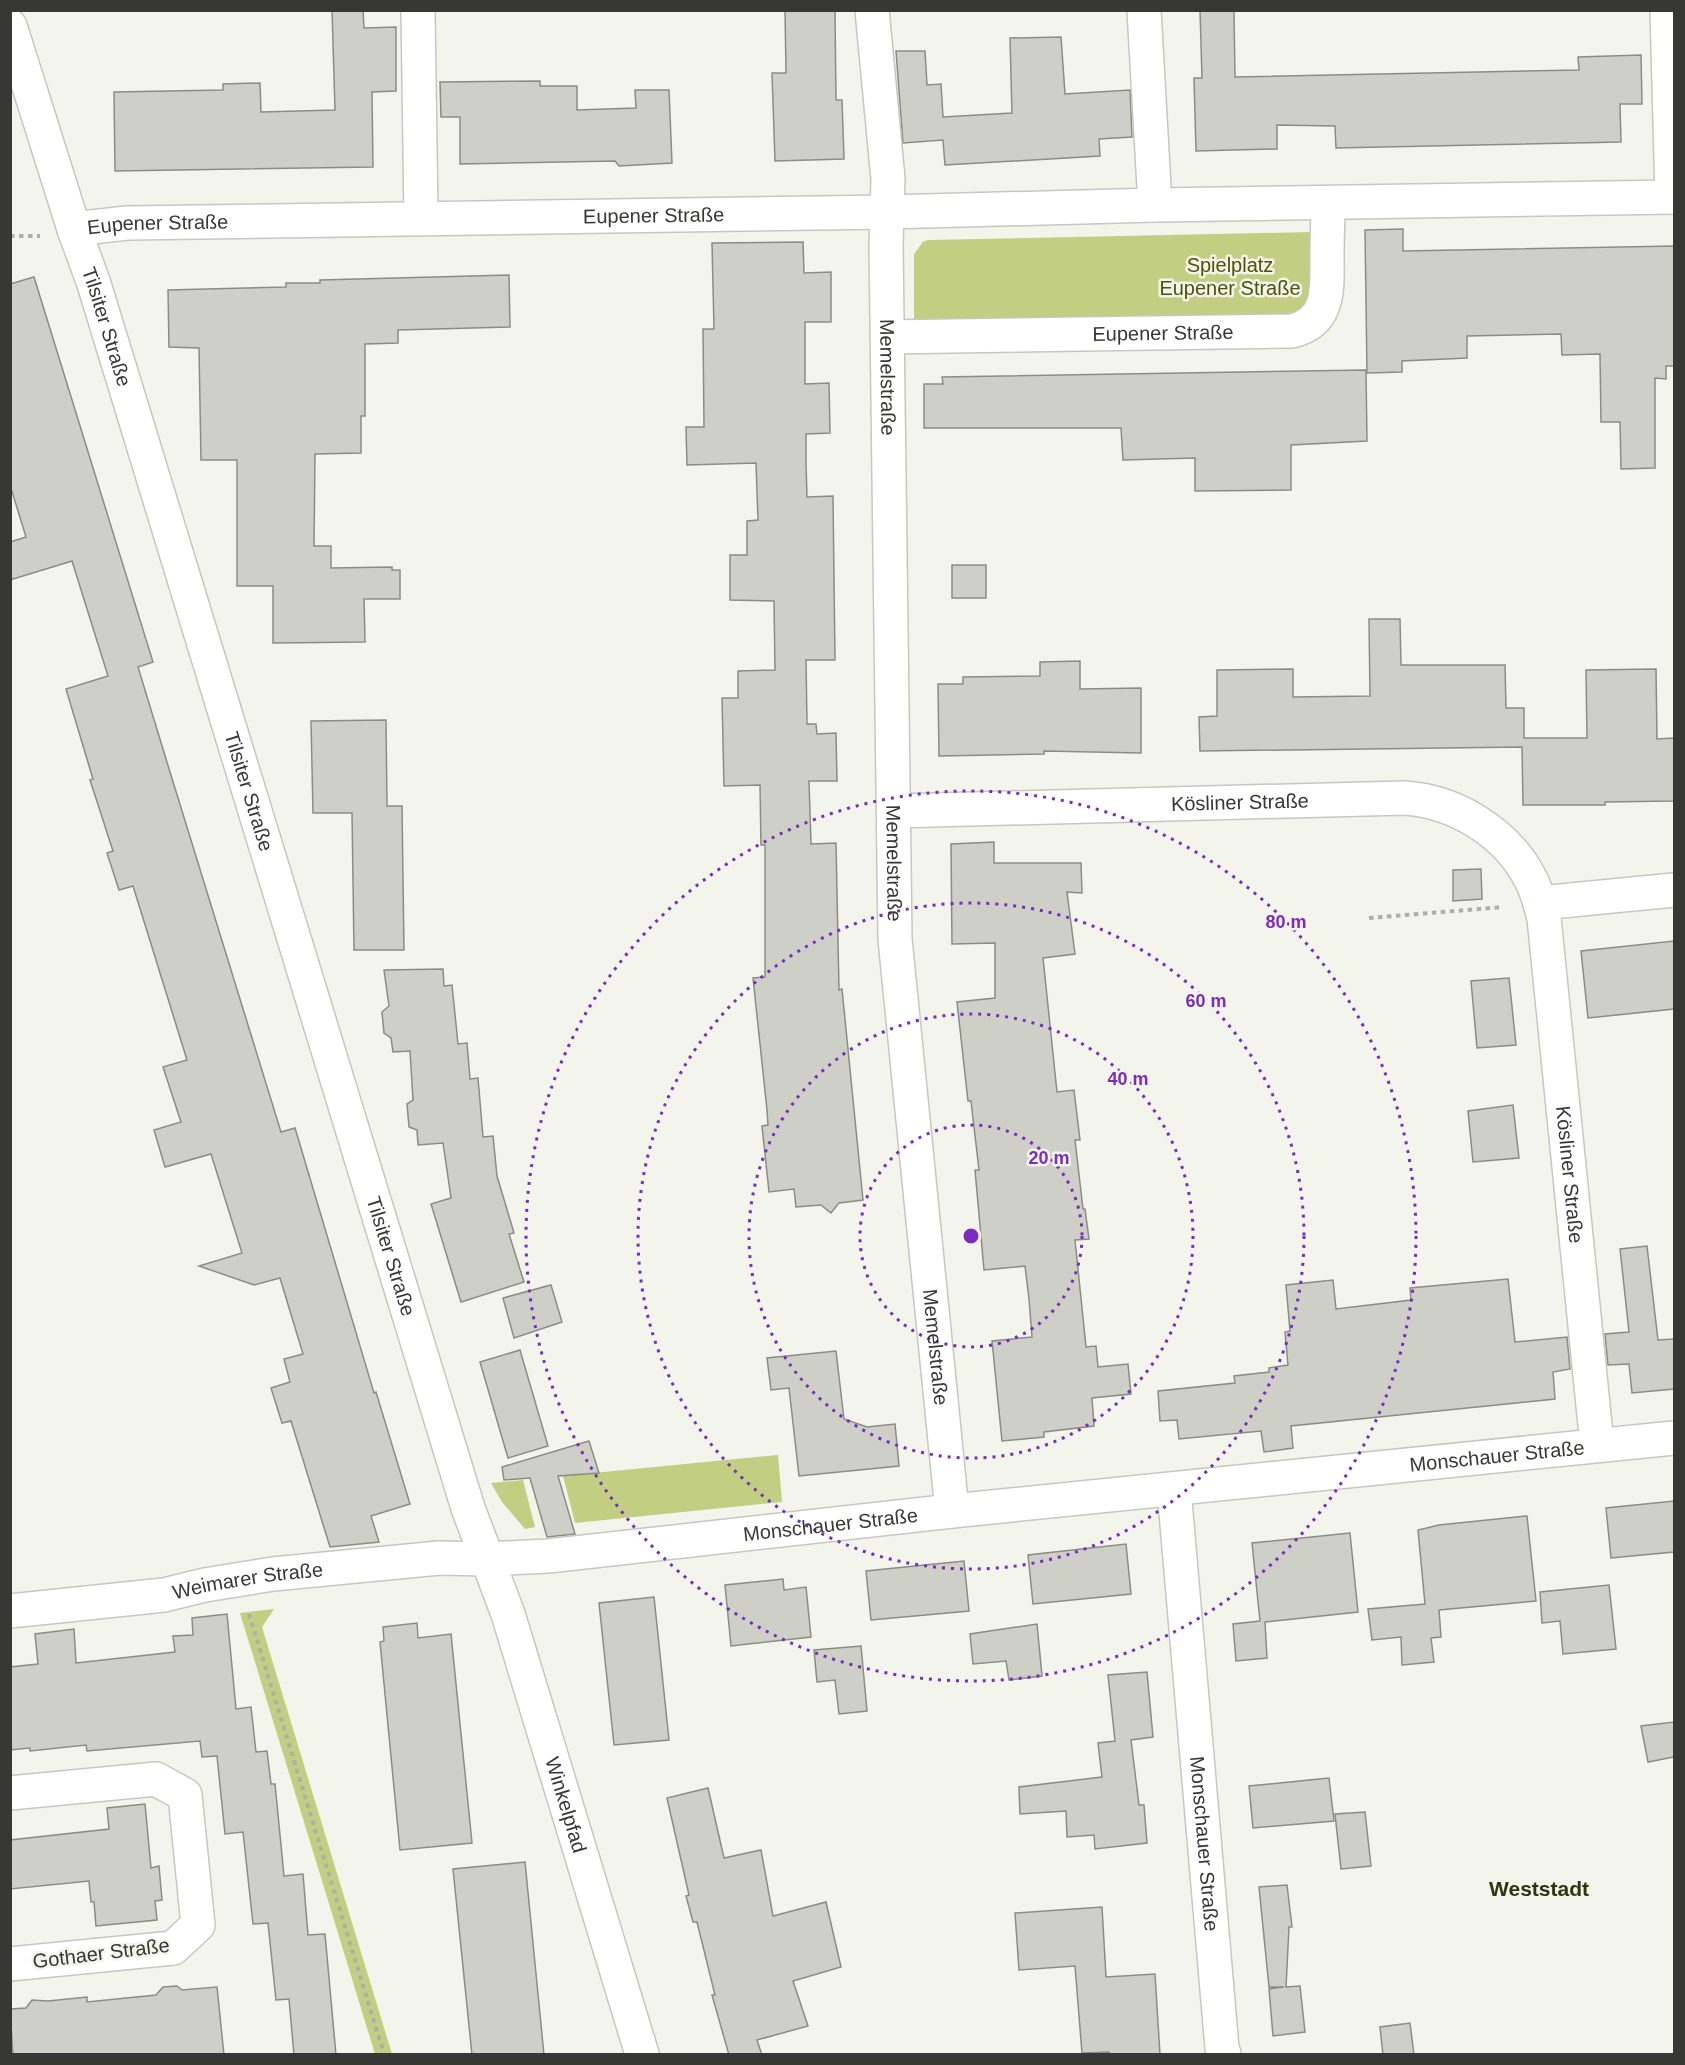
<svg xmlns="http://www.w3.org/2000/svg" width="1685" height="2065" font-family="Arial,sans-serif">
<rect width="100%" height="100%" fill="#f3f4ec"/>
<!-- green -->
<g fill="#c2cf82">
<polygon points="1312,232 1313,286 1305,306 1293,316 914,326 914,254 923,242 928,240"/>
<polygon points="778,1455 782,1502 575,1523 563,1476"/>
<polygon points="523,1480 535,1527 525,1529 502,1502 491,1483"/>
<polygon points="274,1609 262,1627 392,2054 375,2054 240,1613"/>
</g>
<!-- building -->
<g fill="#ced0c8" stroke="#8b8d85" stroke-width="1.5">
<polygon points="332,10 363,10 364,28 396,27 396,91 372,92 373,167 115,171 114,92 223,90 223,84 260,83 261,112 335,110"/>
<polygon points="785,10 835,10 836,100 842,100 844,159 775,161 772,73 786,73"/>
<polygon points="1200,10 1234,11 1235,77 1579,70 1578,57 1641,55 1642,104 1620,104 1621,142 1336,148 1335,126 1277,125 1277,149 1196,151 1194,78 1202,78"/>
<polygon points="1061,37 1065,94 1130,90 1132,137 1099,139 1100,156 945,165 943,140 903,143 896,51 925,51 927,85 941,84 943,117 1012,113 1010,38"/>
<polygon points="540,81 540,86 577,86 577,110 636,108 635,90 669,90 672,163 619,166 615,161 460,164 460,117 441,117 440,82"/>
<polygon points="1403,229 1403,251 1674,246 1674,366 1666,366 1666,379 1655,378 1655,468 1621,469 1620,422 1601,422 1600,354 1562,355 1561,334 1467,336 1467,358 1402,361 1402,372 1367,373 1365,230"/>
<polygon points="803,242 804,273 831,272 831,322 805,322 805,384 829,383 830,433 806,434 806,463 807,497 833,496 835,660 806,660 807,724 816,724 817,734 836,733 837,781 809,781 811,844 836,843 839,990 842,989 863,1200 839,1203 831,1213 821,1205 796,1207 794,1189 769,1192 762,1126 768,1125 767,1110 753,978 765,977 765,845 761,845 760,785 724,786 722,698 738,698 738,671 775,670 774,601 730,600 730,555 747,555 747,521 758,520 756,463 687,465 686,427 704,427 703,329 714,329 712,243"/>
<polygon points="509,275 510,327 398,330 398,343 365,344 365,416 361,416 361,453 315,454 314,546 331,546 331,568 392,567 392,570 400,570 400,599 364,599 365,642 273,643 273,586 237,586 237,460 201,460 199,348 169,347 168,290 286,287 286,283 320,283 320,280"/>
<polygon points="34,277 153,662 138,667 170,772 281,1132 295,1128 374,1393 376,1392 410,1504 371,1516 379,1542 330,1547 291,1421 282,1423 271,1388 290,1382 284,1359 303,1354 280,1278 254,1285 199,1266 242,1253 211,1154 165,1167 154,1130 181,1122 163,1067 187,1060 133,886 119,890 107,853 113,851 90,780 93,779 66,689 108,676 72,561 10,580 10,542 26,537 10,485 10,284"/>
<polygon points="1366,370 1367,441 1291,445 1291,490 1195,491 1195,458 1123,460 1121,428 924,428 924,384 943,384 942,377"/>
<rect x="952" y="565" width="34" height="33"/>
<polygon points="1369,619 1400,619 1401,665 1505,665 1506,708 1524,708 1524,738 1587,738 1586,670 1656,669 1657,739 1674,738 1674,801 1605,802 1605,805 1523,805 1522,747 1200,751 1199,717 1217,716 1217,670 1293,669 1293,697 1370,696"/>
<polygon points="1080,661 1080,689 1141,688 1141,753 1044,751 1044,754 939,756 938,684 963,684 963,677 1040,676 1040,662"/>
<polygon points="386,720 387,806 402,806 404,950 354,950 352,813 313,813 311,721"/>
<polygon points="994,842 994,863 1081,863 1082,893 1067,892 1075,954 1043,958 1057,1092 1074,1090 1080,1140 1075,1140 1083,1209 1085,1209 1089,1239 1075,1240 1086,1347 1096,1346 1098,1367 1128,1364 1131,1394 1092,1398 1094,1426 1044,1432 1044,1437 1002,1441 992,1341 1032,1337 1029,1299 1025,1266 984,1270 975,1170 979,1170 971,1101 968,1101 957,1002 995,998 995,943 952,944 951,844"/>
<polygon points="1481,869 1482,899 1453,901 1453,870"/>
<polygon points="1674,941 1674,1009 1588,1018 1581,951"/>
<polygon points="443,969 444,986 452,985 458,1044 467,1043 470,1079 478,1078 483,1137 493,1136 497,1176 514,1233 509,1234 524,1282 461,1302 431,1204 451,1198 443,1143 418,1145 417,1130 409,1127 407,1104 413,1100 410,1051 393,1052 391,1038 384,1033 382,1012 389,1006 384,970"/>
<polygon points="1509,978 1516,1045 1477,1048 1471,981"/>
<polygon points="1513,1105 1519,1158 1473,1162 1468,1111"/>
<polygon points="1647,1246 1658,1340 1674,1339 1674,1389 1632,1393 1629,1364 1608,1365 1605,1334 1629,1332 1620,1249"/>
<polygon points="1508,1279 1515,1342 1567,1337 1570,1369 1553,1372 1555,1399 1291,1426 1293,1448 1264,1452 1261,1431 1179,1439 1177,1420 1160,1421 1158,1391 1235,1383 1234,1376 1269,1372 1269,1368 1288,1365 1285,1332 1290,1331 1286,1285 1333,1280 1336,1309 1411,1300 1410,1288"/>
<polygon points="551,1285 562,1322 514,1338 503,1298"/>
<polygon points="520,1350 548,1446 508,1458 480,1362"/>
<polygon points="836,1351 844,1419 867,1427 895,1424 899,1466 799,1476 789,1388 771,1390 767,1358"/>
<polygon points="589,1441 599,1473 558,1476 575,1534 547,1537 530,1478 504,1480 502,1467"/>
<polygon points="1674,1501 1674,1552 1611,1558 1606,1508"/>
<polygon points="1527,1516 1536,1601 1439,1610 1441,1637 1431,1638 1434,1662 1402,1665 1401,1637 1372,1640 1368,1609 1425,1604 1418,1530 1439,1525"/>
<polygon points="1350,1533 1358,1612 1265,1622 1267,1658 1236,1661 1233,1624 1260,1621 1252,1543"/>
<polygon points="1126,1544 1131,1594 1033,1604 1028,1555"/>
<polygon points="964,1561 969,1611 871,1620 866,1571"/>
<polygon points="783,1579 784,1590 806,1587 811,1637 731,1646 725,1585"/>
<polygon points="1609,1585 1616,1649 1563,1654 1560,1621 1542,1623 1540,1592"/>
<polygon points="654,1597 669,1740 614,1745 599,1603"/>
<polygon points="227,1614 236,1709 251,1707 256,1752 267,1751 271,1784 275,1784 284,1876 303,1874 308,1935 325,1934 336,2055 294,2055 289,1999 276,2000 268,1923 253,1924 243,1832 225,1834 217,1756 202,1757 200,1741 87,1751 86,1745 30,1751 30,1748 10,1750 10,1667 38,1664 35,1634 74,1629 76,1663 175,1652 173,1636 193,1635 192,1618"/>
<polygon points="417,1623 418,1638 451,1634 472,1843 400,1850 380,1642 384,1641 383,1627"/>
<polygon points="1037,1624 1042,1676 1009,1680 1006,1661 973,1664 970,1634"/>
<polygon points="861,1646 867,1711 839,1714 835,1680 817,1682 814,1650"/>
<polygon points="1147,1672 1153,1737 1131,1740 1139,1805 1144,1805 1147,1843 1095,1849 1094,1835 1067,1837 1066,1811 1020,1814 1019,1787 1102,1777 1098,1743 1115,1741 1108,1675"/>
<polygon points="1674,1722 1674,1757 1648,1762 1641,1726"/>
<polygon points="1329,1778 1334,1821 1253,1828 1249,1786"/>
<polygon points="708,1788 724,1858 761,1850 773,1916 826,1902 841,1967 793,1981 808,2026 757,2040 762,2055 729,2055 712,1995 715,1995 697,1922 693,1922 686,1896 689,1895 667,1798"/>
<polygon points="145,1804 151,1868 159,1866 162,1900 155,1901 157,1920 96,1926 94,1902 91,1902 89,1881 10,1889 10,1840 109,1829 107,1808"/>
<polygon points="1365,1812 1371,1866 1341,1869 1335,1814"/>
<polygon points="525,1862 544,2055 472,2055 453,1869"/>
<polygon points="1287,1885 1292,1927 1289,1927 1286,1987 1300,1986 1305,2032 1273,2036 1269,1989 1284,1987 1269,1987 1259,1887"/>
<polygon points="1102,1907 1106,1977 1155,1974 1160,2055 1109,2055 1109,2052 1082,2053 1075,1966 1019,1970 1015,1913"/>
<polygon points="177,1986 182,1990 217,1987 224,2055 13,2055 10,2009 26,2008 32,2000 48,2001 87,1997 87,2002 156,1995 163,1987"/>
<polygon points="1410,2023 1414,2055 1383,2055 1380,2027"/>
</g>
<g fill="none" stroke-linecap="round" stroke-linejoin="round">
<!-- minor casing -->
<g stroke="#c6c8c0" stroke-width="36">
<g id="minor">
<polyline points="418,10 421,218"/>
<path id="s1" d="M872,10L888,179L886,244L895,939L952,1511"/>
<polyline points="1144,10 1155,205"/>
<polyline points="1667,10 1672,197"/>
<path id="s2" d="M10,26L74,229L94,284L468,1508L508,1614L642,2054"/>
<path id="s3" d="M74,229L127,223L887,212L1155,205L1674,197"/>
<path id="s4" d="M887,337L1292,331C1331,322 1327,287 1327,255C1327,238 1328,220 1328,203"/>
<path id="s5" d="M894,811L1404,798C1455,801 1506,832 1530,878C1537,890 1540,904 1544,918L1597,1445"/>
<polyline points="1540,903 1674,890"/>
<path id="s6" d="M1174,1489L1222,2048L1224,2054"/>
<path id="s7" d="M10,1611L164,1595L205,1585L273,1574L439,1558L487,1559L548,1556L952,1511L1674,1438"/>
<polyline points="10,1793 156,1779 185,1795 198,1925 173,1948 10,1964"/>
</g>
</g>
<!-- path -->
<g stroke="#aeafa9" stroke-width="4" stroke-dasharray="4.5 4.5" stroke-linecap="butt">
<polyline points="10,236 40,236"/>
<polyline points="1369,918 1503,907"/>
<polyline points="249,1614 384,2054"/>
</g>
<!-- minor -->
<use href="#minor" stroke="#fff" stroke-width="33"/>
</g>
<!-- distance rings -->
<g fill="none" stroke="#7b2cbf" stroke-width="3" stroke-dasharray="3 6">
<circle cx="971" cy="1236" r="111"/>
<circle cx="971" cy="1236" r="222"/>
<circle cx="971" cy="1236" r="333"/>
<circle cx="971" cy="1236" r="445"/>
</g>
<g text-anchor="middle" stroke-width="5" stroke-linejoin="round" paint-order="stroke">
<!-- street labels -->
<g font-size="20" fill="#373835" stroke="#f3f4ec">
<text dy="7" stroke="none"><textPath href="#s3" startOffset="580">Eupener Straße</textPath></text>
<text dy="7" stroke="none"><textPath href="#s3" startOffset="84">Eupener Straße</textPath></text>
<text dy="7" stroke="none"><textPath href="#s2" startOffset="316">Tilsiter Straße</textPath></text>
<text dy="7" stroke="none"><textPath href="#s4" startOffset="276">Eupener Straße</textPath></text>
<text dy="7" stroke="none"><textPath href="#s1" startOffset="368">Memelstraße</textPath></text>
<text dy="7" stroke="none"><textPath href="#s2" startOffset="802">Tilsiter Straße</textPath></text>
<text dy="7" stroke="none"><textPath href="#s5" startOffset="346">Kösliner Straße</textPath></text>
<text dy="7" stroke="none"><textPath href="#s1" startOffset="854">Memelstraße</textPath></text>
<text dy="7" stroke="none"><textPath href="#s5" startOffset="966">Kösliner Straße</textPath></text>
<text dy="7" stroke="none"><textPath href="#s2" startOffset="1288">Tilsiter Straße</textPath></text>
<text dy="7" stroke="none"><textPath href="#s1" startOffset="1340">Memelstraße</textPath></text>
<text dy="7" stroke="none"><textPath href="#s7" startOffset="1496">Monschauer Straße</textPath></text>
<text dy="7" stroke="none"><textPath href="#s7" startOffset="826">Monschauer Straße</textPath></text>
<text dy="7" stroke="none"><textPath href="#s7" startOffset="240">Weimarer Straße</textPath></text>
<text dy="7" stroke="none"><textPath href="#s2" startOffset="1864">Winkelpfad</textPath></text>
<text dy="7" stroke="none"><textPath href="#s6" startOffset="356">Monschauer Straße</textPath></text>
<text transform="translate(101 1953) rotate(-7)" y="7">Gothaer Straße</text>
</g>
<!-- park labels -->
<g font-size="20" fill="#4c5405" stroke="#f3f4ec">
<text x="1230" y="272">Spielplatz<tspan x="1230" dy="23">Eupener Straße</tspan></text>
</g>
<!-- neighbourhood labels -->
<g font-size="21" font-weight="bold" fill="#30350d" stroke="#f3f4ec">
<text x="1539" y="1896">Weststadt</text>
</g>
</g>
<circle cx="971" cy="1236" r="9" fill="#7b2cbf" stroke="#f3f4ec" stroke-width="3"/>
<g font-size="18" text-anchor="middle" font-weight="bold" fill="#7b2cbf" stroke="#f3f4ec" stroke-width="5" stroke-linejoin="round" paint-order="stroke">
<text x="1286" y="928">80 m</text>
<text x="1206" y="1007">60 m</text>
<text x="1128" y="1085">40 m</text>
<text x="1049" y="1164">20 m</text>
</g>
<!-- border -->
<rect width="1685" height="2065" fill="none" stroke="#373835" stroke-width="24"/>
</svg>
